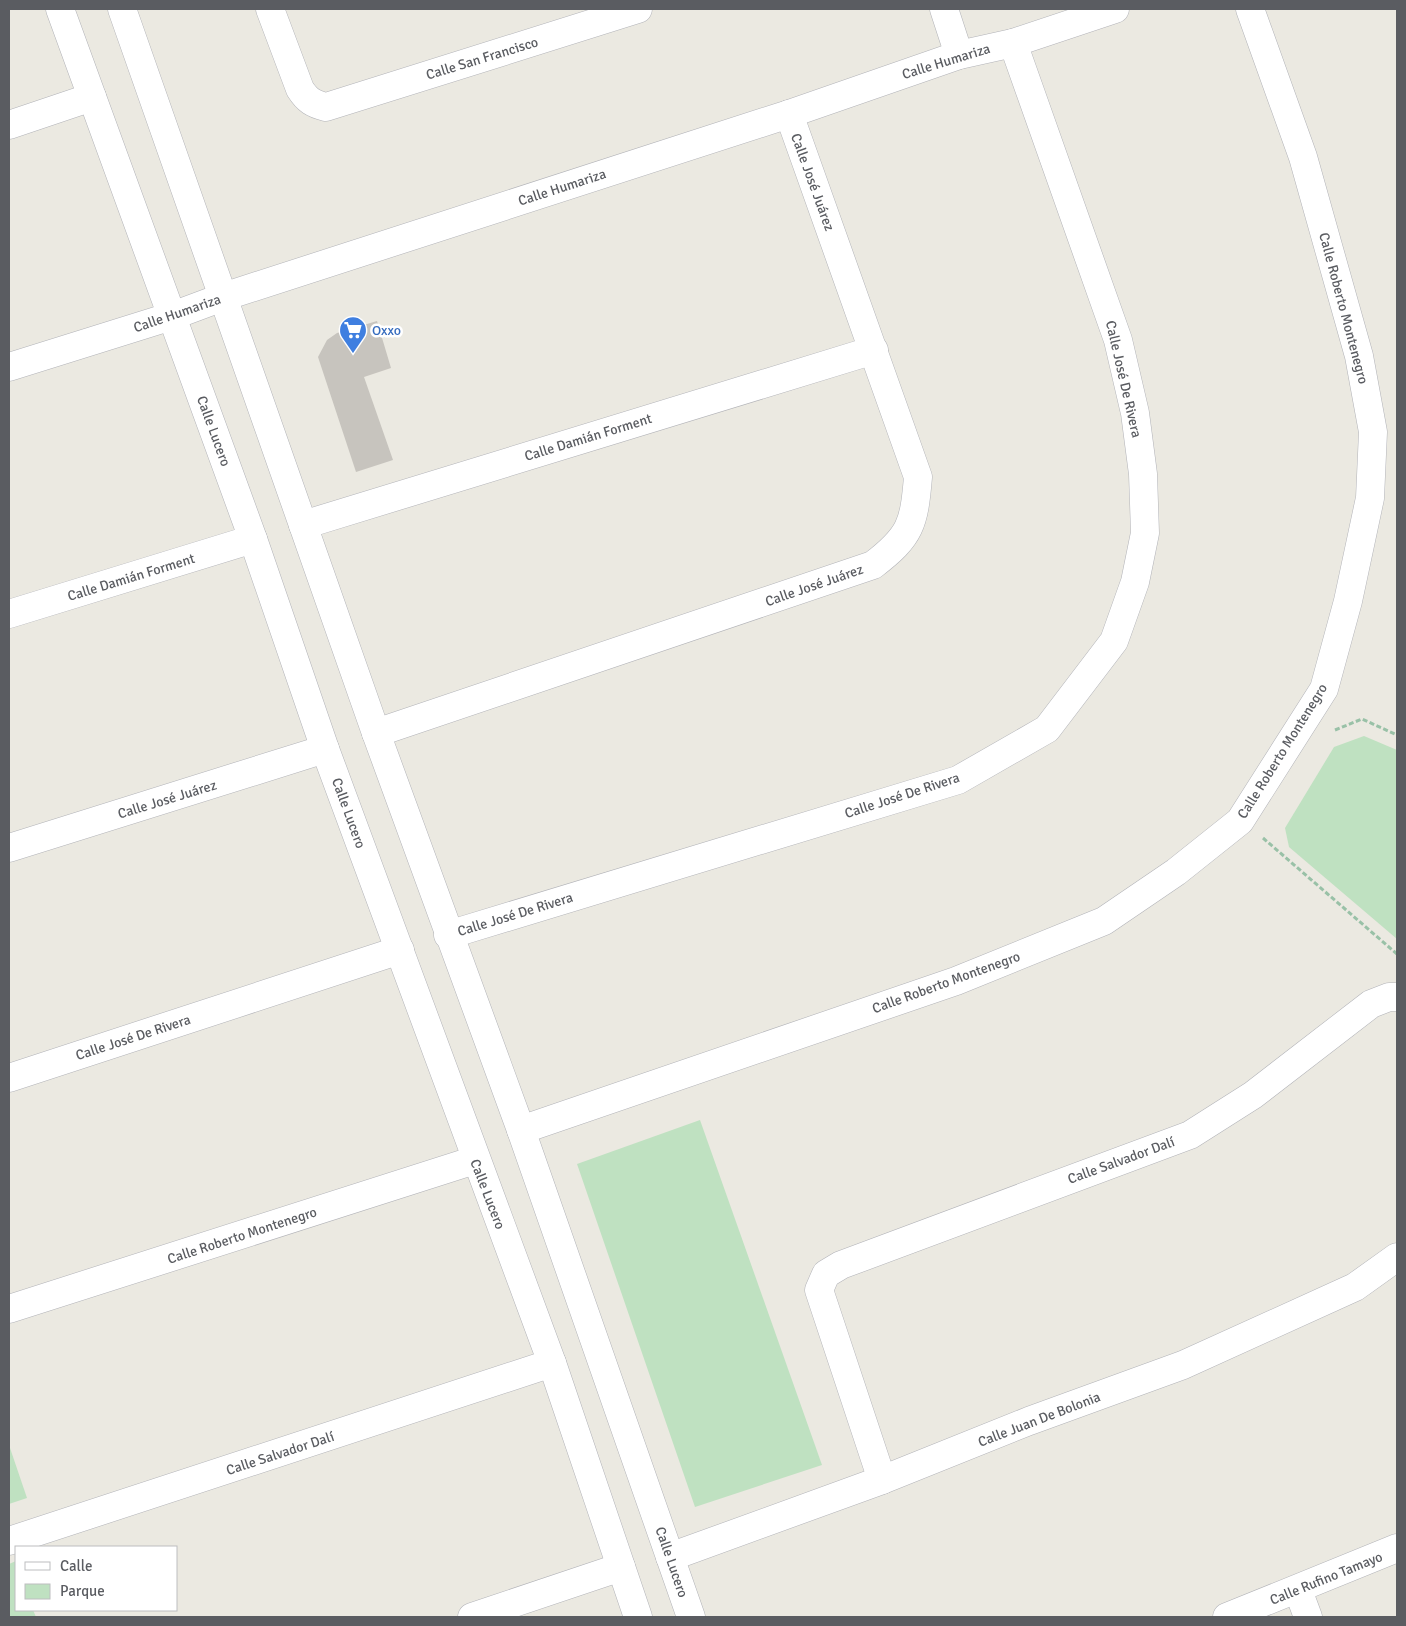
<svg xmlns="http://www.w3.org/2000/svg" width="1406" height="1626" font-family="Signika,sans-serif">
<rect width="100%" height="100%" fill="#ebe9e1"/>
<!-- green -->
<g fill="#bfe1c1">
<polygon points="1364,736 1397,750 1397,939 1289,847 1285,828 1334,747"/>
<polygon points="700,1120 822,1465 695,1507 577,1164"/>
<polygon points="9,1445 27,1498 9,1504"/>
<polygon points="16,1561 16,1610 33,1610 36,1617 9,1617 9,1564"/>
</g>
<!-- building -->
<polygon fill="#c7c4be" points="377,321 391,368 364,377 393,460 356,472 318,357 327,340 337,333"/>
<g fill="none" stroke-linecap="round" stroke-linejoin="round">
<!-- minor casing -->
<g stroke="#b2b3b8" stroke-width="29">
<g id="minor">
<polyline points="60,9 253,539 325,749 552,1363 638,1617"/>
<polyline points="122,9 376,733 521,1130 691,1617"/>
<path d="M270,9L300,89C307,100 313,104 326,107L638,9"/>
<polyline points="944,9 959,55"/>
<polyline points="9,125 92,97"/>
<polyline points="9,367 172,316 223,297 789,114 959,55 1013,43 1115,9"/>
<polyline points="303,525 874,350"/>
<polyline points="9,614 253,539"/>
<path d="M376,733L873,565C911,536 914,524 918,477L789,114"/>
<polyline points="9,848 325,749"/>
<polyline points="448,935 958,780 1047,729 1114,641 1135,582 1145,533 1143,474 1135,413 1118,340 1013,43"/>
<polyline points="9,1078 400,950"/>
<polyline points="521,1130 956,981 1104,921 1176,872 1240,821 1324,689 1348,601 1370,498 1373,432 1359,356 1303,157 1250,9"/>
<polyline points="9,1309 475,1160"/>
<polyline points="882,1480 819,1290 826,1274 841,1265 1190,1135 1253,1095 1371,1004 1389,997 1397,997"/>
<polyline points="9,1541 552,1363"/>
<polyline points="670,1557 882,1480 1029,1421 1183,1365 1355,1287 1397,1257"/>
<polyline points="1298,1590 1308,1617"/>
<polyline points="472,1617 621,1567"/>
<polyline points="1227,1617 1397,1548"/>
</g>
</g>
<!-- path -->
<g stroke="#99c1a7" stroke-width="3" stroke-dasharray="5 2.5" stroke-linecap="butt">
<polyline points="1335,730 1362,719 1397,735"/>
<polyline points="1263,838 1397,954"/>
</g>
<!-- minor -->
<use href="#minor" stroke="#fff" stroke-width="28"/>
</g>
<!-- icons -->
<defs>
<g id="supermarket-pin" transform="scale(1.4375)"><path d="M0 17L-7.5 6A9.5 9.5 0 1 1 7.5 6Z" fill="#3f7fe0" stroke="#fff"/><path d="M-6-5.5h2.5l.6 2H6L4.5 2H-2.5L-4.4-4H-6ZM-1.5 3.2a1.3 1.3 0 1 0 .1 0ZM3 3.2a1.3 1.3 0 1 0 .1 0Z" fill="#fff"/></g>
</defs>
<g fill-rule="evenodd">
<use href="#supermarket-pin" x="353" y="330"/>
</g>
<g text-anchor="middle" stroke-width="5" stroke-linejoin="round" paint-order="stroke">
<!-- street labels -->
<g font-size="14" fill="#5a5c61" stroke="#fff">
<text transform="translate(482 58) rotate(-17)" y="5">Calle San Francisco</text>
<text transform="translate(946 61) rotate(-17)" y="5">Calle Humariza</text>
<text transform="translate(813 182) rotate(70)" y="5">Calle José Juárez</text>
<text transform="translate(562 187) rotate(-18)" y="5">Calle Humariza</text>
<text transform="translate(1344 308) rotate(75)" y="5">Calle Roberto Montenegro</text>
<text transform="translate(177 313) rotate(-19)" y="5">Calle Humariza</text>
<text transform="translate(1124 379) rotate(77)" y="5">Calle José De Rivera</text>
<text transform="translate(214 431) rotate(70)" y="5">Calle Lucero</text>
<text transform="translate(588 437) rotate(-17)" y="5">Calle Damián Forment</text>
<text transform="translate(131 577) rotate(-17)" y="5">Calle Damián Forment</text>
<text transform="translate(814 585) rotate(-19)" y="5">Calle José Juárez</text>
<text transform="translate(1282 751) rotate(-58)" y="5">Calle Roberto Montenegro</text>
<text transform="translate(902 795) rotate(-18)" y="5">Calle José De Rivera</text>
<text transform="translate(167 799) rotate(-17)" y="5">Calle José Juárez</text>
<text transform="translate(349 813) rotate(70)" y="5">Calle Lucero</text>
<text transform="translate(515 914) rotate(-17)" y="5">Calle José De Rivera</text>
<text transform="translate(946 982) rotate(-20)" y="5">Calle Roberto Montenegro</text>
<text transform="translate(133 1037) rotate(-18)" y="5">Calle José De Rivera</text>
<text transform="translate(1121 1160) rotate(-20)" y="5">Calle Salvador Dalí</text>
<text transform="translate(488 1194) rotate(69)" y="5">Calle Lucero</text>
<text transform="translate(242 1235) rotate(-18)" y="5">Calle Roberto Montenegro</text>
<text transform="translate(1039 1419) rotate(-21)" y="5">Calle Juan De Bolonia</text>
<text transform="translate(280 1453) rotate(-18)" y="5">Calle Salvador Dalí</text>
<text transform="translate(672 1562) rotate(71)" y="5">Calle Lucero</text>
<text transform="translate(1326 1578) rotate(-22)" y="5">Calle Rufino Tamayo</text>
</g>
<!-- shop labels -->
<g font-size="14" fill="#366cbe" stroke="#fff" text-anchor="start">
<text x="372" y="335">Oxxo</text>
</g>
</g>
<!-- border -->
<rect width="1406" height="1626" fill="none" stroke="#5a5c61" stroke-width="20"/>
<!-- legend -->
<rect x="15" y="1546" width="162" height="65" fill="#ffffff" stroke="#bdbec0"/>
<rect x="25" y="1562" width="25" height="8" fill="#ffffff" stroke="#bdbec0"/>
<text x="60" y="1571" font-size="15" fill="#5a5c61">Calle</text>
<rect x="25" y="1584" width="25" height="15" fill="#bfe1c1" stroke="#bdbec0"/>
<text x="60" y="1596" font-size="15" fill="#5a5c61">Parque</text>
</svg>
